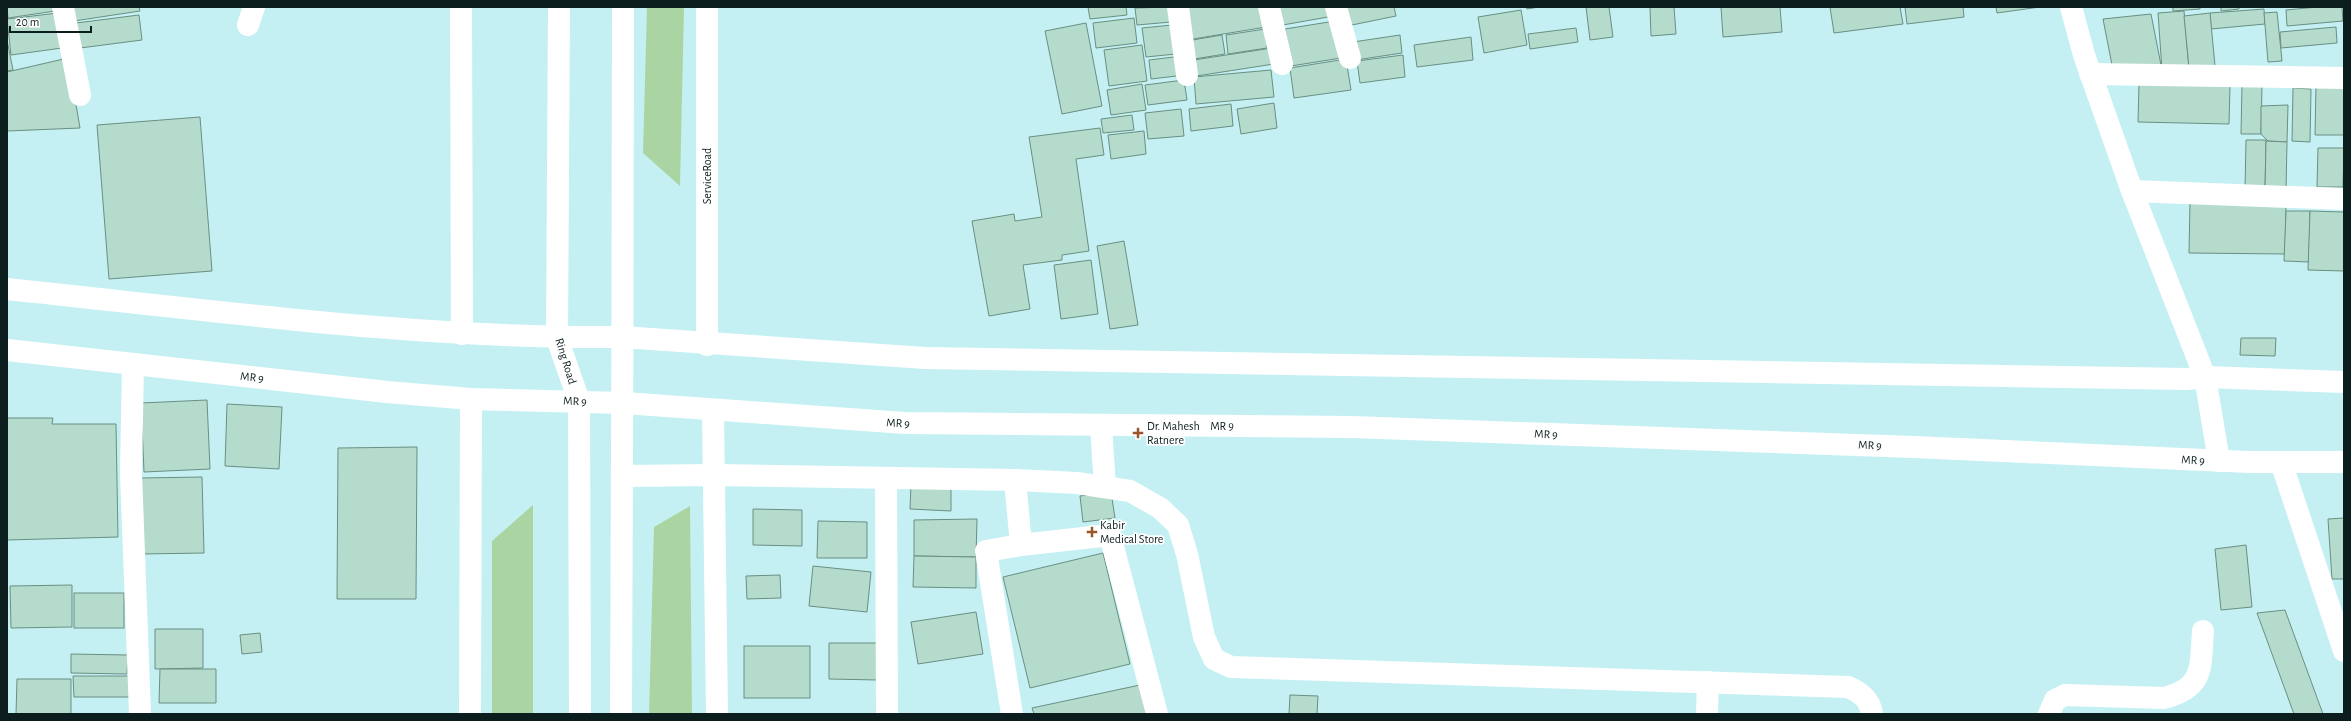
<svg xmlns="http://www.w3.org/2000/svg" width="2351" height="721" font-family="'Alegreya Sans',sans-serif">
<rect width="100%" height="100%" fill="#c4f0f3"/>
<!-- green -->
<g fill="#aad5a2">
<polygon points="647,7 684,7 680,186 643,153"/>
<polygon points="533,505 533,714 492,714 492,541"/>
<polygon points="690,506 692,714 649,714 654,527"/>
</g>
<!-- building -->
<g fill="#b5dbcd" stroke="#6a8f82">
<polygon points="7,7 55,7 55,11 8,18"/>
<polygon points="72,7 139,7 140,11 74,21"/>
<polygon points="1088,7 1126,7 1127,15 1090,19"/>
<polygon points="1169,7 1171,22 1137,25 1135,8"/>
<polygon points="1182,7 1262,7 1266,27 1187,40"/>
<polygon points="1273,7 1326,7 1328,17 1277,26"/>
<polygon points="1343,7 1394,7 1396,16 1347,26"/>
<polygon points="1526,7 1539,7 1527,9"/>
<polygon points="1586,7 1609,7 1613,37 1590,40"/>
<polygon points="1650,7 1674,7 1676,34 1651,36"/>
<polygon points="1721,7 1780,7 1782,32 1723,37"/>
<polygon points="1830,7 1900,7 1903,24 1834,33"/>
<polygon points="1905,7 1963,7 1964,17 1907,24"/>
<polygon points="1996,7 2040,7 1997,13"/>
<polygon points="2173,7 2200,7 2200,9 2173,11"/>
<polygon points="2221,7 2239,7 2239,9 2221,11"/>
<polygon points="2318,7 2342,7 2343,21 2287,26 2286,10"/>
<polygon points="2264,9 2265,24 2211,29 2210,13"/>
<polygon points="1521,10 1527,45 1484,53 1478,17"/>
<polygon points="2184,11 2189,68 2162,70 2158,13"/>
<polygon points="2277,12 2282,61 2268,62 2264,13"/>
<polygon points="58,13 62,48 11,55 7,19"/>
<polygon points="2210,13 2215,66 2189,68 2184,16"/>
<polygon points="2151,14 2162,70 2113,70 2103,19"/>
<polygon points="139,15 142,40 80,48 76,23"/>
<polygon points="1134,18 1137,43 1096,48 1093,23"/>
<polygon points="1335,21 1341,58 1291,66 1285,29"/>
<polygon points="1086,23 1102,106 1062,114 1045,31"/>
<polygon points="1172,25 1176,54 1146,57 1142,28"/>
<polygon points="2336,27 2337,43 2281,48 2280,32"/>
<polygon points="1576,28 1578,42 1530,49 1528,34"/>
<polygon points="1265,29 1267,48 1228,54 1226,35"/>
<polygon points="1222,35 1225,54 1188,60 1187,41"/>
<polygon points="1400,35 1402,53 1356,60 1353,42"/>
<polygon points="1471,37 1473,60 1417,67 1414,45"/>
<polygon points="7,40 13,70 7,71"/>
<polygon points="1142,45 1147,81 1109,86 1104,50"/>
<polygon points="1272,48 1274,64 1190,77 1187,61"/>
<polygon points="1403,55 1405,77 1360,83 1357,61"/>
<polygon points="1182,56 1185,75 1151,79 1149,60"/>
<polygon points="68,58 80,128 7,131 7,72"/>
<polygon points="1346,59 1351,90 1294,98 1290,68"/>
<polygon points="1271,70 1274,97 1196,104 1194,77"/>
<polygon points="1184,80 1187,100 1148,105 1145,85"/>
<polygon points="1142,84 1146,110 1111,115 1107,90"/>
<polygon points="2139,84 2230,86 2229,124 2138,122"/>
<polygon points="2242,84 2262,84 2261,134 2241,134"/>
<polygon points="2316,85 2344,86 2344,135 2315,135"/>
<polygon points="2293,88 2311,89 2310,142 2292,141"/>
<polygon points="1274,103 1277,128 1241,134 1237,109"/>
<polygon points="1231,104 1233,126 1191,131 1189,109"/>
<polygon points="2288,105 2287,142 2268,141 2261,134 2261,106"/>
<polygon points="1181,109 1184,136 1148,139 1145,113"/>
<polygon points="1132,115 1134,130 1103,133 1101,119"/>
<polygon points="200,117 212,271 109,279 97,125"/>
<polygon points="1100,128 1104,155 1076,159 1089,251 1062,255 1062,260 1023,265 1030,309 989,316 972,221 1014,214 1015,221 1042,217 1029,137"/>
<polygon points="1144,131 1146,154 1111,159 1108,135"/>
<polygon points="2246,140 2266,140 2265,190 2245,190"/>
<polygon points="2266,141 2287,142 2286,190 2265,190"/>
<polygon points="2318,148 2344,148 2343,187 2317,187"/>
<polygon points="2190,202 2286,204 2285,254 2189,253"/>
<polygon points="2286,211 2310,211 2309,262 2284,261"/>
<polygon points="2310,211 2344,212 2344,271 2308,270"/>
<polygon points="1124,241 1138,325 1110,329 1097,246"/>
<polygon points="1091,260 1098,314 1061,319 1054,265"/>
<polygon points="2241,338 2276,338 2275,356 2240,355"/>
<polygon points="207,400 210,469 144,472 141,403"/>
<polygon points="227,404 282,407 279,469 225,466"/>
<polygon points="7,418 53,418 52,424 116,424 118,537 7,540"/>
<polygon points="417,447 416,599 337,599 338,448"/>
<polygon points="202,477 204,553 142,554 140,478"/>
<polygon points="911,484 951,485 951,511 910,509"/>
<polygon points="1111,492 1115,518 1083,522 1080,496"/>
<polygon points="753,509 802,510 802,546 753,545"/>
<polygon points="2344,518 2344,579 2332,579 2328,519"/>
<polygon points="977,519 976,557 914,556 914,520"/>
<polygon points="818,521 867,522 867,558 817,558"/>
<polygon points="2246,545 2252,607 2221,610 2215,549"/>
<polygon points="1103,553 1130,664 1030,688 1003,577"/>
<polygon points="914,556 976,557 976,588 913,587"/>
<polygon points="813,566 871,572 867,612 809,606"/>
<polygon points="780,575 781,598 747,599 746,576"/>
<polygon points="72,585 72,627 11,628 10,586"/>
<rect x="74" y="593" width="50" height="35"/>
<polygon points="2285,610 2323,714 2294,714 2257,613"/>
<polygon points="976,612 983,654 918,664 911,622"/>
<polygon points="155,629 203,629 203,668 155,669"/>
<polygon points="260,633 262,652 242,654 240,635"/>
<polygon points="829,643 879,643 878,680 829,679"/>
<rect x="744" y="646" width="66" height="52"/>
<polygon points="71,654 128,655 127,674 71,673"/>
<polygon points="160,669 216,669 216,703 159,703"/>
<polygon points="73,676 132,676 132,697 74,697"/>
<polygon points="17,679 71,679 71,714 16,714"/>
<polygon points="1140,685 1146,714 1034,714 1032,708"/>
<polygon points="1290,695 1318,696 1317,714 1289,714"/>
</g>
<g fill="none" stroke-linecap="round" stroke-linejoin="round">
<!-- minor -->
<g stroke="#fff" stroke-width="22">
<polyline points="63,7 80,95"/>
<polyline points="461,7 462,334"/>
<polyline points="1178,7 1187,75"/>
<polyline points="1269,7 1282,64"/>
<polyline points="1336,7 1350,58"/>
<polyline points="2071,7 2084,55 2132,191 2205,377 2219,461"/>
<polyline points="248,25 254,7"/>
<polyline points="2090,74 2344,78"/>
<polyline points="2132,191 2344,199"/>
<polyline points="622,337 925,358 2187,379 2205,377 2344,382"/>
<polyline points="707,345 707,7"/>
<polyline points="133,364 131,473 140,714"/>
<polyline points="624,403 905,423 1352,427 1914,447 2249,462 2344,462"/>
<polyline points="713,411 717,714"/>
<polyline points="1101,425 1105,487"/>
<polyline points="2281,462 2344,651"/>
<path d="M623,476L714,475L1015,480L1077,483L1130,491L1160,508L1178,525L1187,554L1204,637L1214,659L1231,667L1848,687C1860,692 1870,699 1872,714"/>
<polyline points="886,479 887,714"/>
<polyline points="1015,480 1021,545"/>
<polyline points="470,714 471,399"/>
<polyline points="1012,714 986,551 1021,545 1110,535 1157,714"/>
<polyline points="1707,714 1708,682"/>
<path d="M2049,714L2055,700L2065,695L2164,698C2205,687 2200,668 2203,631"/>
</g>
<!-- major -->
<g stroke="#fff" stroke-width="22">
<polyline points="559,7 557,338 579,401 580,714"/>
<path d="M7,289C211,310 416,339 622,337"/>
<polyline points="7,350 387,392 471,399 624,403"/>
<path d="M621,714C623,478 622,243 623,7"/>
</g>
</g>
<!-- markers -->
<g fill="#9a5628" stroke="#fff" stroke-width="1.5">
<path d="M1136 427h4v4h4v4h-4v4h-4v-4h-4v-4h4z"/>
<path d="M1090 526h4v4h4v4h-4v4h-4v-4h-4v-4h4z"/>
</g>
<g text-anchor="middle" stroke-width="3.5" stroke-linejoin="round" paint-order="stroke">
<!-- street labels -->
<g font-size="12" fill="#0c1d1e" stroke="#fff">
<text transform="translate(707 176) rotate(-90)" y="4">ServiceRoad</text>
<text transform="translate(566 361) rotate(73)" y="4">Ring Road</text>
<text transform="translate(252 377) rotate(6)" y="4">MR 9</text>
<text transform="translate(575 401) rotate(2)" y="4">MR 9</text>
<text transform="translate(898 423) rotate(3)" y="4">MR 9</text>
<text x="1222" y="430">MR 9</text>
<text transform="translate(1546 434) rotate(2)" y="4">MR 9</text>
<text transform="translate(1870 445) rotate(2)" y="4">MR 9</text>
<text transform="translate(2193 460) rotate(3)" y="4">MR 9</text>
</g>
<!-- poi labels -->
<g font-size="12" fill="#0c1d1e" stroke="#fff" text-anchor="start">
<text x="1147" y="430">Dr. Mahesh<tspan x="1147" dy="14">Ratnere</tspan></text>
<text x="1100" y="529">Kabir<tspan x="1100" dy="14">Medical Store</tspan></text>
</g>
</g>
<!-- border -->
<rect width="2351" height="721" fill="none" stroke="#0c1d1e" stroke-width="16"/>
<!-- scale -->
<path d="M10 26v6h81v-6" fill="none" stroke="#0c1d1e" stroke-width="2"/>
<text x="16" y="26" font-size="12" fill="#0c1d1e" stroke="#ffffff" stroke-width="3" paint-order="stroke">20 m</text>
</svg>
